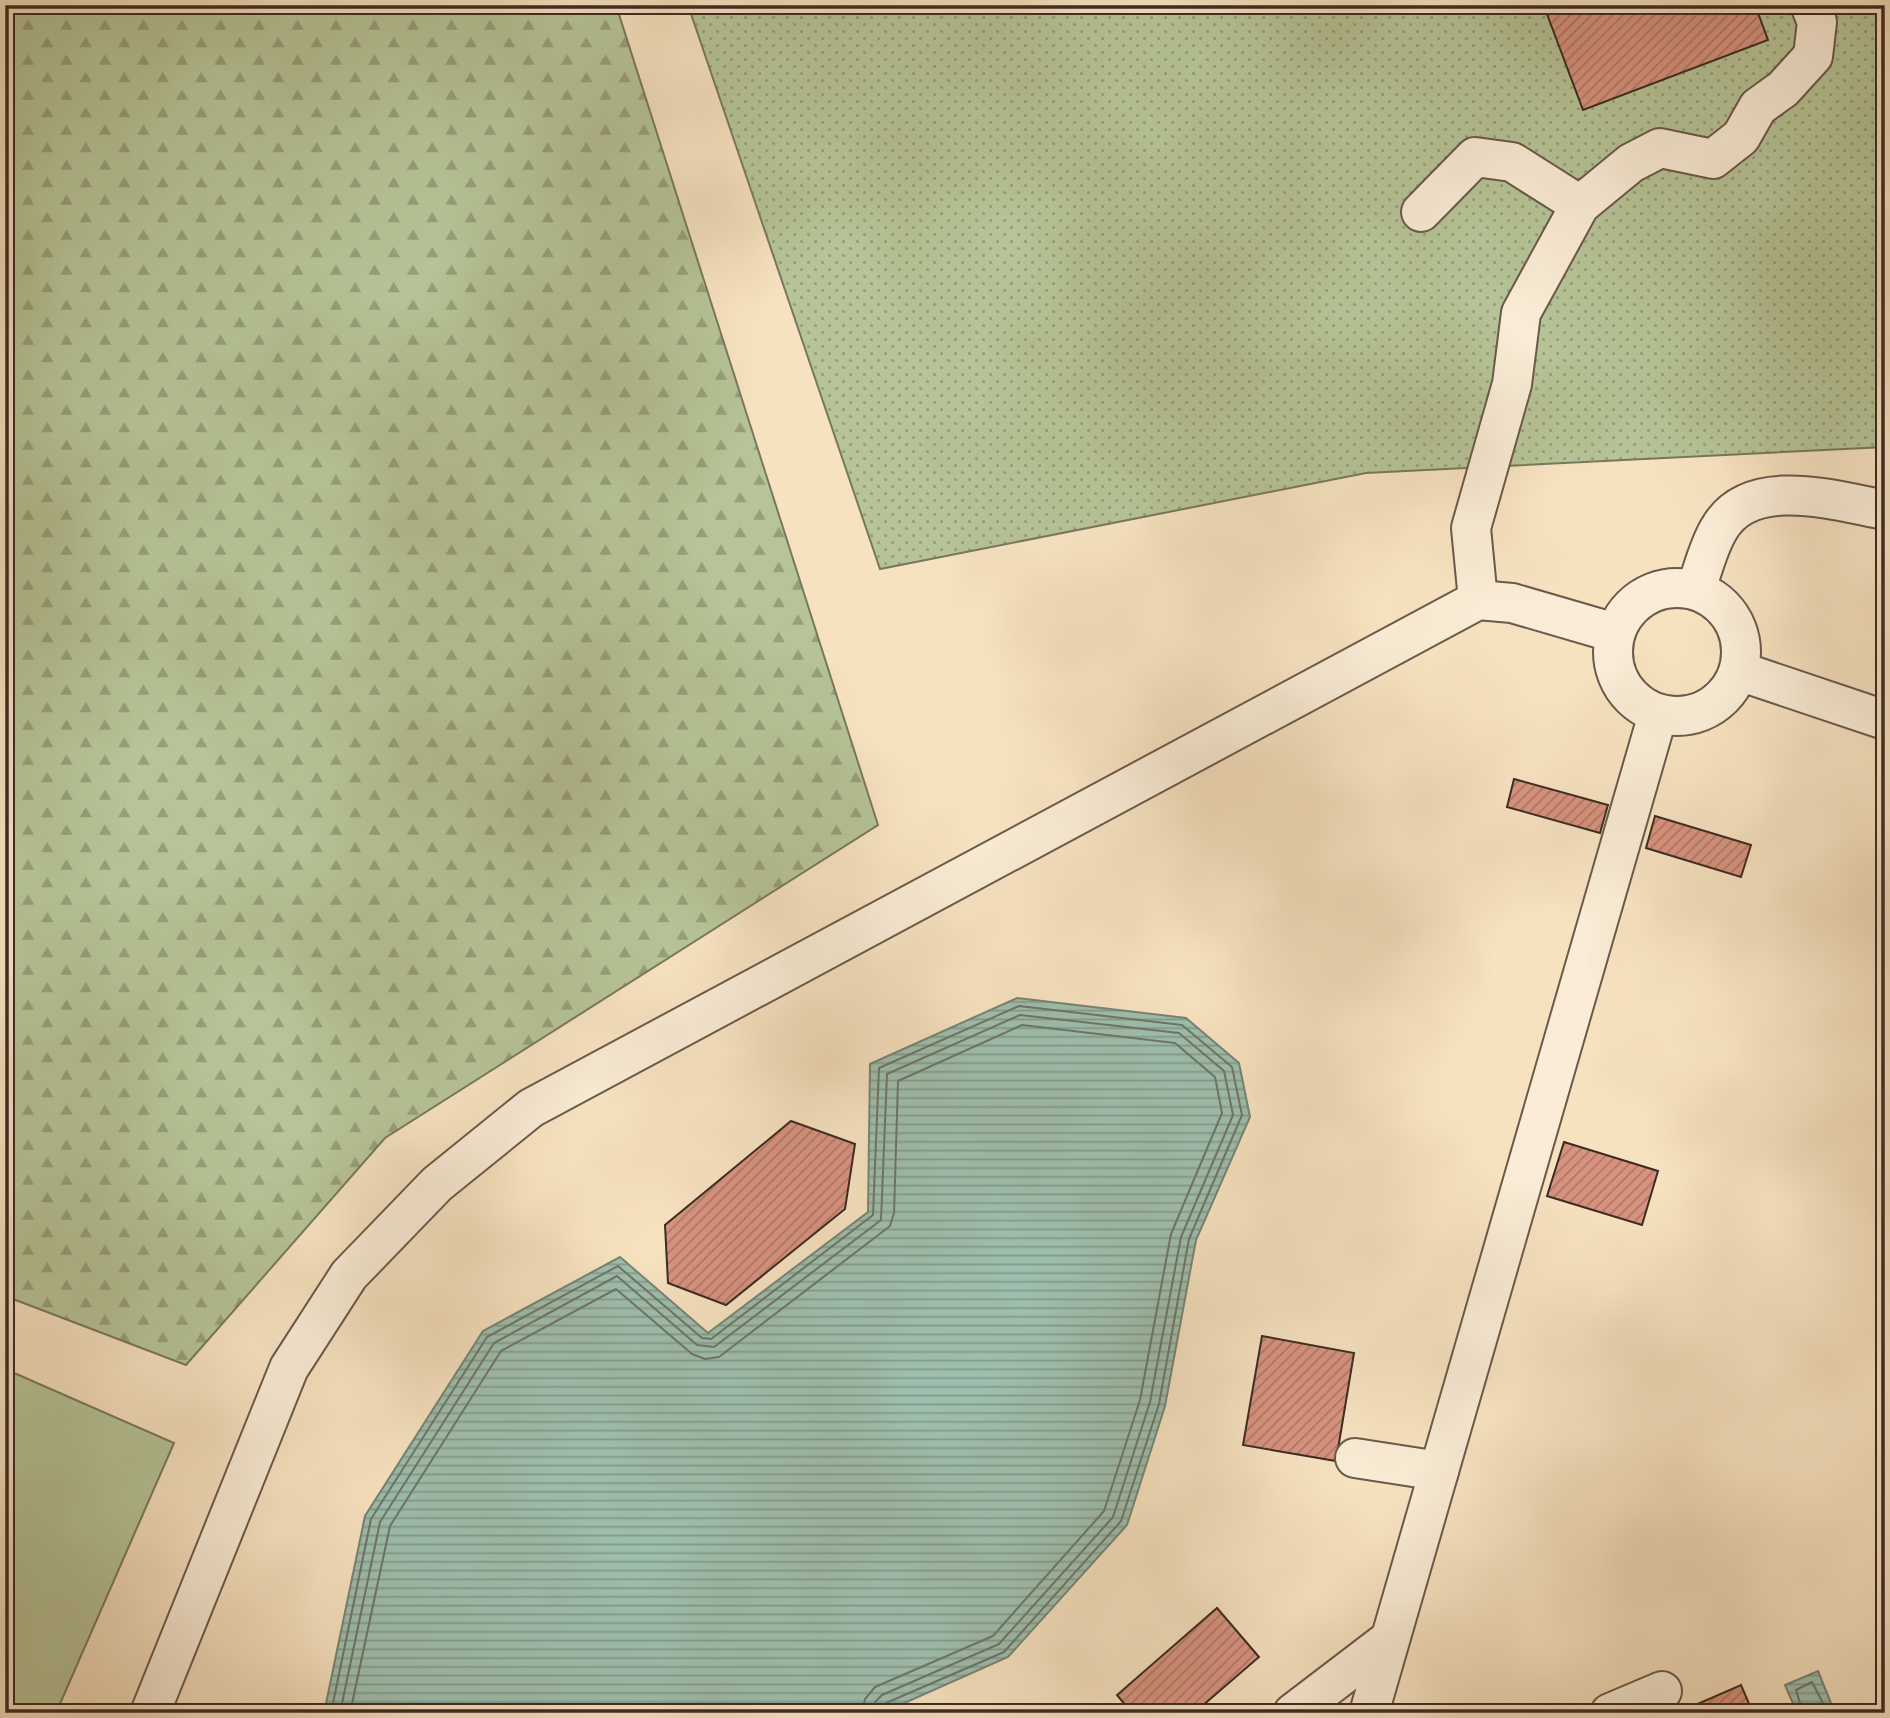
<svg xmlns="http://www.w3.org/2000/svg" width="1890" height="1718" font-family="'Gentium Book Plus',serif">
<defs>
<pattern id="grass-dots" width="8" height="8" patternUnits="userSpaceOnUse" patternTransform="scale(1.75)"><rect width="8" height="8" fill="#b6c497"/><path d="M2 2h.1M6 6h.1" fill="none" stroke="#959f7b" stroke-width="1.8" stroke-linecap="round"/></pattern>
<pattern id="forest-firs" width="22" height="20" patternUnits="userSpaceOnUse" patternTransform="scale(1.75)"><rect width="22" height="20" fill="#b6c497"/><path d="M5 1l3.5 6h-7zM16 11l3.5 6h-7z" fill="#959f7b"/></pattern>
<pattern id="water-rules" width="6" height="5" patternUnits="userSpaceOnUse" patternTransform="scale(1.75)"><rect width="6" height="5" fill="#9ebfad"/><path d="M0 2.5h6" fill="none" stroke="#829b8d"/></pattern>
<pattern id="building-hatch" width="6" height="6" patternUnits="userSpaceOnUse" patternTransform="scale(1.75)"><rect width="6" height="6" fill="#d8937f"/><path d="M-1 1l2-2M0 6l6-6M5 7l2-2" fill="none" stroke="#b07868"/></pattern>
</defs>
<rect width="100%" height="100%" fill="#f7e2c0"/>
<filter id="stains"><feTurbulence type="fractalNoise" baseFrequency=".00286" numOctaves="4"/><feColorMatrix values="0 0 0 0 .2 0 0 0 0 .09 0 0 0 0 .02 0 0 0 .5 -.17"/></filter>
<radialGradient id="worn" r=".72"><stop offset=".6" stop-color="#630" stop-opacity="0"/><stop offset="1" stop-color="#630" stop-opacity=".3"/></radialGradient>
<!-- grass -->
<polygon fill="url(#grass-dots)" stroke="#79785e" stroke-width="2" points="688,5 1885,5 1885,447 1366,473 880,569"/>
<!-- forest -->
<polygon fill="url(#forest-firs)" stroke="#79785e" stroke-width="2" points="5,5 616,5 878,825 385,1138 186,1365 5,1296"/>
<!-- park -->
<polygon fill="#b6c497" stroke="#79785e" stroke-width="2" points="5,1369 174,1443 56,1713 28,1713 5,1703"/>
<!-- water -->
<g fill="url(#water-rules)" stroke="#778476" stroke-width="2">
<polygon points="1017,998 1186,1018 1239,1063 1250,1117 1196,1240 1165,1406 1127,1525 1008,1657 882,1713 324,1713 365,1516 483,1331 620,1257 708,1333 868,1212 870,1064"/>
<polygon points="1818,1671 1835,1713 1797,1713 1785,1685"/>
</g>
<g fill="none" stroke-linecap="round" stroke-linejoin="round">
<!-- shore -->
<g stroke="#6d7568" stroke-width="2">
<polyline points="331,1713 371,1519 487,1337 618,1266 702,1338 711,1339 873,1215 879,1068 1019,1006 1182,1025 1232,1067 1242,1115 1189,1239 1159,1404 1121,1521 1004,1652 886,1703 882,1713"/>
<polyline points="340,1713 380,1522 494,1343 617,1276 697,1345 714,1347 881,1220 887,1074 1020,1015 1179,1033 1224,1071 1233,1115 1181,1237 1150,1402 1113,1517 999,1644 882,1695 875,1702 873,1713"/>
<polyline points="350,1713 390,1526 501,1351 616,1289 692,1354 705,1359 719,1357 890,1226 894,1213 898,1081 1022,1025 1175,1043 1215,1077 1222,1113 1171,1234 1140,1400 1104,1511 993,1636 875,1687 865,1699 862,1713"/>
<polyline points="1803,1713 1796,1690 1812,1682 1828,1713"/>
</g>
</g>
<!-- building -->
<g fill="url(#building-hatch)" stroke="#3c2b24" stroke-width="2">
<polygon points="1572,5 1755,5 1768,40 1583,110 1547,14"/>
<polygon points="1514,779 1608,805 1600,833 1507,807"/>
<polygon points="1655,816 1751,845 1741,877 1646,848"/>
<polygon points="791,1121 855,1144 845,1209 726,1305 668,1283 665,1225"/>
<polygon points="1564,1142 1658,1171 1642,1225 1547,1196"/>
<polygon points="1262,1336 1354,1353 1336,1461 1243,1445"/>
<polygon points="1217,1608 1259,1657 1194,1713 1132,1713 1117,1695"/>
<polygon points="1741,1685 1753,1713 1677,1713"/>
</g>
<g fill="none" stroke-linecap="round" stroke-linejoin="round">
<!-- minor casing -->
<g stroke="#6b594b" stroke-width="42">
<g id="minor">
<polyline points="1421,212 1475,157 1512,162 1580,205"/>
<circle cx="1677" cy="652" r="64"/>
<path d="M1696,589C1703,570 1708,547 1719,529C1750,474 1836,501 1885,510"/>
<polyline points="1478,600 1471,528 1512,384 1521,313 1580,205 1631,163 1660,148 1713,159 1741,137 1758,107 1783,89 1813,56 1817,22 1810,5"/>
<polyline points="1739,671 1885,720"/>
<polyline points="1355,1458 1439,1471"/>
<polyline points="150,1713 289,1368 349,1275 437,1184 531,1108 1478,600 1512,603 1615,633"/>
<polyline points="1293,1713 1390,1639"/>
<polyline points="1369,1713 1658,714"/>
<polyline points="1610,1713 1662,1691"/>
</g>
</g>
<!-- minor -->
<use href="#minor" stroke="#faecd6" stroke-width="38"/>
</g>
<!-- margin -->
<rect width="1890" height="1718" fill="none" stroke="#f7e2c0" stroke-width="28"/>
<rect x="7" y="7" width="1876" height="1704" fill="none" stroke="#3c2b24" stroke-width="3.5"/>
<rect x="14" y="14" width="1862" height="1690" fill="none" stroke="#3c2b24" stroke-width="2"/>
<rect width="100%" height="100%" filter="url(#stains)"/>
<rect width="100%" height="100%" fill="url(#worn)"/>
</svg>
